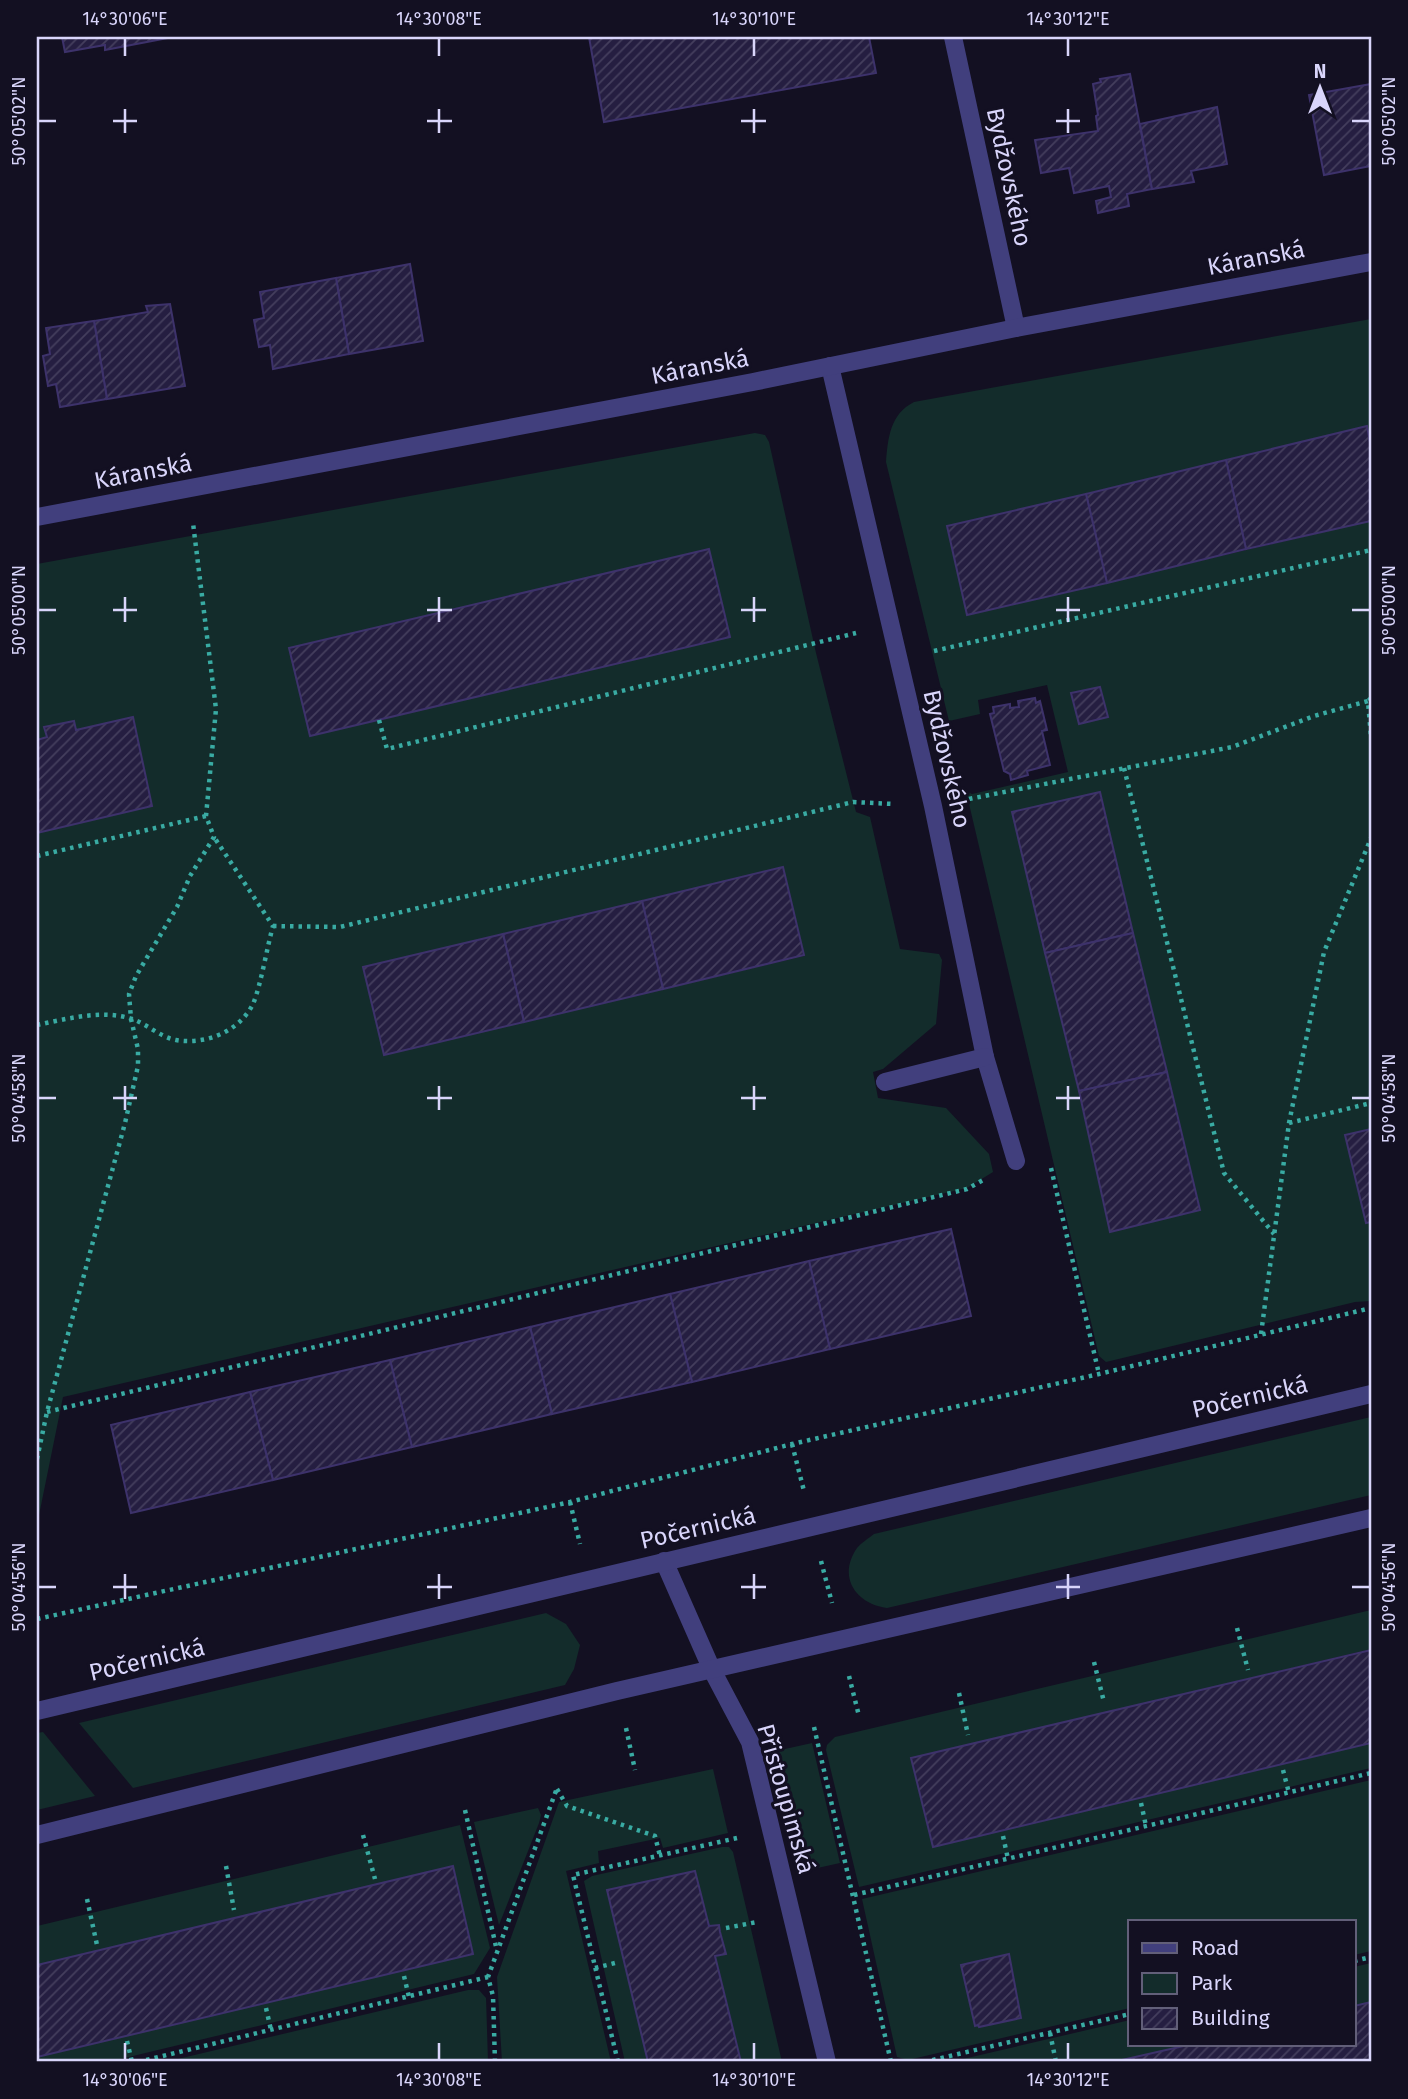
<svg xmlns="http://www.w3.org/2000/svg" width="1408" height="2099" font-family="'Fira Sans',sans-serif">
<defs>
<pattern id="building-hatch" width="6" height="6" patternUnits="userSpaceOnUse" patternTransform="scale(1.75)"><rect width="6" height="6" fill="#251e41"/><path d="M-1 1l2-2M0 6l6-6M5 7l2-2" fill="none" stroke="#443e5d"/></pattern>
</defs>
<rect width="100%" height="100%" fill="#131022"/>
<!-- green -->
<g fill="#132c2b" fill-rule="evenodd">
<path d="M1371,319V448L1366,426L947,527L968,615L1371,521V1129L1345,1135L1367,1223L1371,1222V1301L1355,1302L1106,1362L1099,1356L966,791L972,794L1068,772L1047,685L978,700L980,714L949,721L886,462C888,438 890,414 914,402ZM1099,792L1200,1210L1111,1231L1013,812Z"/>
<path d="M755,433L765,435L769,442L816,653L856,812L870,817L900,949L939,954L942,960L936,1024L883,1069L873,1072L878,1098L946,1108L989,1154L993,1172L967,1188L63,1397L37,1525V833L151,806L76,730L73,721L45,727L47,737L37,740V564ZM708,549L310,735L289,648ZM783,868L804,956L384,1055L363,967Z"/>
<path d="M1371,1417V1495L887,1608C856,1604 837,1577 857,1548C861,1543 869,1538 874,1534Z"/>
<polygon points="1371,1610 1371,1649 911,1759 933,1847 1371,1743 1371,1768 859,1887 826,1750 827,1745 835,1737"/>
<polygon points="546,1613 566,1624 580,1645 574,1669 565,1685 133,1788 79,1723"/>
<polygon points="43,1732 95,1796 37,1810 37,1733"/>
<polygon points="812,1743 840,1863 804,1871 776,1751"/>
<polygon points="713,1769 728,1833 663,1848 660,1838 598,1851 599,1863 566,1871 611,2062 502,2062 497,1977 559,1802"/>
<path d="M1371,1780V1951L1354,1955V1922H1130V2008L908,2060L897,2057L862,1899ZM1009,1954L1021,2018L980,2027L978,2025L975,2026L961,1965Z"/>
<polygon points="538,1808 541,1815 539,1823 499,1925 474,1822"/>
<polygon points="460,1825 490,1948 474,1974 108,2062 37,2062 37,2057 473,1954 453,1867 37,1965 37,1926"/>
<polygon points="722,1847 729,1847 733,1852 782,2062 741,2062 695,1871 607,1890 648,2062 625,2062 584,1881 592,1876"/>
<polygon points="1371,1963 1371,2002 1354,2006 1354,1967"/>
<polygon points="468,1990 479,1990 486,1998 488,2062 165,2062"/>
<polygon points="1130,2020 1130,2045 1188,2045 1113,2062 950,2062"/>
</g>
<!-- building -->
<g fill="url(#building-hatch)" stroke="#3d326b" stroke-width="2">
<polygon points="62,37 173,37 105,50 105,45 65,52"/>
<polygon points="589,37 869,37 876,73 604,122"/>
<polygon points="1130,74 1152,189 1127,194 1129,206 1098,213 1096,201 1111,197 1109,186 1074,193 1069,168 1041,173 1035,140 1098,131 1096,116 1098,115 1093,84 1101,82 1100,79"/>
<polygon points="1371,84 1371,166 1324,175 1309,95"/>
<polygon points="1217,107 1227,164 1191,171 1194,182 1152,189 1140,124"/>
<polygon points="410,264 423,341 349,354 336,278"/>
<polygon points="336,278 349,354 273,369 270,345 259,347 254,320 264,318 260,292"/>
<polygon points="170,304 185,386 107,399 94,321 148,312 146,306"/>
<polygon points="94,321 107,399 60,407 56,384 48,386 43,356 50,354 46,328"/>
<polygon points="1367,426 1371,448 1371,521 1246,549 1226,460"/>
<polygon points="1226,460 1246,549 1107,583 1086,494"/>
<polygon points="1086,494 1107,583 967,615 947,526"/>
<polygon points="709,549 730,637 310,736 289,648"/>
<polygon points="1100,687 1108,717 1079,724 1071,693"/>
<polygon points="1035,698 1036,703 1040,701 1047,730 1042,731 1050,765 1027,771 1028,775 1011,780 1010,774 1004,771 990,714 994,713 993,707 1010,704 1010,708 1019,707 1018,701"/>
<polygon points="133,717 152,806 37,833 37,740 47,737 44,727 74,721 76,730"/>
<polygon points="1100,792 1133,933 1045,953 1012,812"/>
<polygon points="783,867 804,955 663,989 642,901"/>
<polygon points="642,901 663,989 524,1022 503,934"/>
<polygon points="1133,933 1167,1072 1079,1091 1045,953"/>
<polygon points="503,934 524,1022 384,1055 363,967"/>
<polygon points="1167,1072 1200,1210 1110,1232 1079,1091"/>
<polygon points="1371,1129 1371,1222 1366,1223 1345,1135"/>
<polygon points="951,1229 971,1316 830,1349 809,1261"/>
<polygon points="809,1261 830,1349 692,1382 670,1294"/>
<polygon points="670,1294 692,1382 552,1414 530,1327"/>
<polygon points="530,1327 552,1414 412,1447 390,1360"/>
<polygon points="390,1360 412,1447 273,1480 250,1392"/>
<polygon points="250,1392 273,1480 131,1513 111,1425"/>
<polygon points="1371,1650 1371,1743 933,1847 911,1758"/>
<polygon points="453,1866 473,1954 37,2057 37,1965"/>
<polygon points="695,1871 709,1926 719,1925 720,1932 726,1954 715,1956 741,2062 648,2062 607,1890"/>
<polygon points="1009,1954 1021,2018 979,2027 978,2025 975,2026 961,1965"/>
<polygon points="1371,2002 1371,2062 1113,2062 1188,2045 1354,2045 1354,2006"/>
</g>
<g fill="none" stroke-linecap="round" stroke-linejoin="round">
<!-- path -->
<g stroke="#39aba3" stroke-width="4.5" stroke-dasharray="3.5 5" stroke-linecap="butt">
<polyline points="934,651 1371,550"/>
<polyline points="1371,698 1368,701 1371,737"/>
<polyline points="379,720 387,749 856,633"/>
<polyline points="1124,768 1224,1173 1274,1234"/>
<polyline points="969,799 1232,747 1314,716 1368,701"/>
<polyline points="37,856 206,816"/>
<polyline points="273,926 340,927 853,802 894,804"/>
<path d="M37,1025C66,1019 103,1009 132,1019C147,1024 160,1037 176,1040C205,1045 239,1032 253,1004C261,985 267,947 273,926L214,837"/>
<polyline points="1289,1123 1371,1103"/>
<polyline points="1051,1168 1099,1374"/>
<polyline points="1261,1334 1289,1123 1324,952 1371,838"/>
<polyline points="47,1412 967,1189 985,1179"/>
<polyline points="792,1444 804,1491"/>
<polyline points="37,1459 47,1412 125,1123 138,1066 138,1049 131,1019 129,994 136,976 177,907 190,876 214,837 206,816 216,709 193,523"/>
<polyline points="570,1502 580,1544"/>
<polyline points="821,1561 832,1603"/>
<polyline points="37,1619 570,1502 792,1444 1099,1374 1371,1308"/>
<polyline points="1237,1628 1248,1670"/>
<polyline points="1094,1662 1104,1702"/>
<polyline points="849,1676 859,1716"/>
<polyline points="959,1693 968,1735"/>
<polyline points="814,1727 891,2062"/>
<polyline points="626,1728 635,1770"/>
<polyline points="1283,1770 1289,1793"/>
<polyline points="557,1789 567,1806 655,1836 660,1856"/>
<polyline points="1141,1803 1146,1826"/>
<polyline points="465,1810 497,1951"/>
<polyline points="363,1835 375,1879"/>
<polyline points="1003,1836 1008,1859"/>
<polyline points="226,1866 234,1910"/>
<polyline points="854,1895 1371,1773"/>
<polyline points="87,1899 97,1945"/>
<polyline points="726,1928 757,1922"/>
<polyline points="1354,1961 1371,1957"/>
<polyline points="595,1968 619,1962"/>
<polyline points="404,1976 409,1997"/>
<polyline points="266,2008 271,2030"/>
<polyline points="1050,2033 1056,2062"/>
<polyline points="127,2041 132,2062"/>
<polyline points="138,2062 488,1977"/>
<polyline points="495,2062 493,1996 488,1977 557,1788"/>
<polyline points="618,2062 573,1875 737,1838"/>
<polyline points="924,2062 1130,2014"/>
</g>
<!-- minor -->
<g stroke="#413f7d" stroke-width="18">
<polyline points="953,37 1016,328"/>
<polyline points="830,366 933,806 985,1057 1016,1161"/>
<polyline points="37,517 753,382 1016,328 1371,262"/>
<polyline points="885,1082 985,1057"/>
<polyline points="664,1561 712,1670 750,1742 827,2062"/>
<polyline points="37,1711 1371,1394"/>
<polyline points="37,1835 617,1691 1371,1518"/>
</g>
</g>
<!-- ticks -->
<path fill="none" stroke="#d9d5fb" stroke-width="2.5" d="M125,38V56M439,38V56M754,38V56M1068,38V56M125,109V133M439,109V133M754,109V133M1068,109V133M38,121H56M113,121H137M427,121H452M741,121H766M1056,121H1080M1352,121H1370M125,597V622M439,597V622M754,597V622M1068,597V622M38,610H56M113,610H137M427,610H452M741,610H766M1056,610H1080M1352,610H1370M125,1086V1110M439,1086V1110M754,1086V1110M1068,1086V1110M38,1098H56M113,1098H137M427,1098H452M741,1098H766M1056,1098H1080M1352,1098H1370M125,1574V1599M439,1574V1599M754,1574V1599M1068,1574V1599M38,1587H56M113,1587H137M427,1587H452M741,1587H766M1056,1587H1080M1352,1587H1370M125,2043V2060M439,2043V2060M754,2043V2060M1068,2043V2060"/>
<g text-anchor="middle" stroke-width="6" stroke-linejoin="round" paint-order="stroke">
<!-- street labels -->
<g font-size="24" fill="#d9d5fb" stroke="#131022">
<text transform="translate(1009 177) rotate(78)" y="8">Bydžovského</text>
<text transform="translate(1256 258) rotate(-11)" y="8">Káranská</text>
<text transform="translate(700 367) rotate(-11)" y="8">Káranská</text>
<text transform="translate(143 472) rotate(-11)" y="8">Káranská</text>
<text transform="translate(947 759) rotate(77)" y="8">Bydžovského</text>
<text transform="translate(1250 1397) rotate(-13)" y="8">Počernická</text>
<text transform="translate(698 1528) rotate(-13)" y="8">Počernická</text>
<text transform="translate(147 1660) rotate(-13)" y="8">Počernická</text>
<text transform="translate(786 1799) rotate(74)" y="8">Přistoupimská</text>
</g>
</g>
<!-- border -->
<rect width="1408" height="2099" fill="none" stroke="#131022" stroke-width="77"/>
<!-- legend -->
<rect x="1128" y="1920" width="228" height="126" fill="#131022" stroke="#625f79" stroke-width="2"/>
<rect x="1142" y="1943" width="35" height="10" fill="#413f7d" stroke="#625f79" stroke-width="2"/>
<text x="1191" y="1955" font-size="21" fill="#d9d5fb">Road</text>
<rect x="1142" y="1973" width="35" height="21" fill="#132c2b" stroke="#625f79" stroke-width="2"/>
<text x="1191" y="1990" font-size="21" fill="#d9d5fb">Park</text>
<rect x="1142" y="2008" width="35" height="21" fill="url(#building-hatch)" stroke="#625f79" stroke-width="2"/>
<text x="1191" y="2025" font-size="21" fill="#d9d5fb">Building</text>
<!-- north arrow -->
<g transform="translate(1320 88)" stroke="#131022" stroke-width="5" paint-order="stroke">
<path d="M0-5L12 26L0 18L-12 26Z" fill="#d9d5fb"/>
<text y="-10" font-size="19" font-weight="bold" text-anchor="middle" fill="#d9d5fb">N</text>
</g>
<rect x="38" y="38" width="1332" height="2022" fill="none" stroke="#d9d5fb" stroke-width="2.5"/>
<g font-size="18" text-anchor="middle" fill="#d9d5fb">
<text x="125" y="25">14°30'06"E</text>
<text x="439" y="25">14°30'08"E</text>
<text x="754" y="25">14°30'10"E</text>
<text x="1068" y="25">14°30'12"E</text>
<text transform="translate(19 121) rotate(-90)" y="6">50°05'02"N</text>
<text transform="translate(1389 121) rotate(-90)" y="6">50°05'02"N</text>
<text transform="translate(19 610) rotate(-90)" y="6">50°05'00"N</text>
<text transform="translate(1389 610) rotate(-90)" y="6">50°05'00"N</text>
<text transform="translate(19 1098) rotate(-90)" y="6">50°04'58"N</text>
<text transform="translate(1389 1098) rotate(-90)" y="6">50°04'58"N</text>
<text transform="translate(19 1587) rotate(-90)" y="6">50°04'56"N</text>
<text transform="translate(1389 1587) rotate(-90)" y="6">50°04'56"N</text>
<text x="125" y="2086">14°30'06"E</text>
<text x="439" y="2086">14°30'08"E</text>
<text x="754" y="2086">14°30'10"E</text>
<text x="1068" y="2086">14°30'12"E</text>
</g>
</svg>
